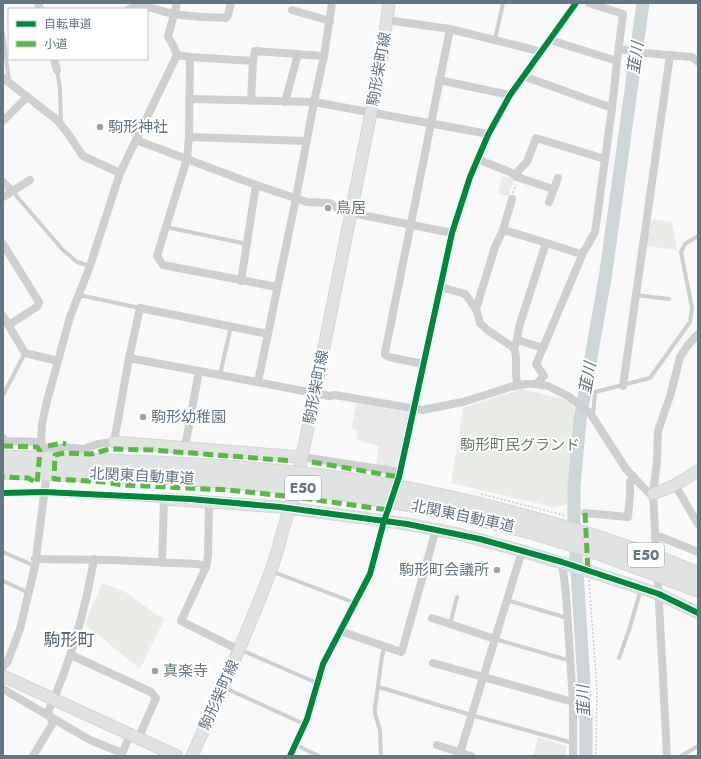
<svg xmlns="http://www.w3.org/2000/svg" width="701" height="759" font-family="Jost,'Noto Sans JP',sans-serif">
<rect width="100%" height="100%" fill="#f9f9f9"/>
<!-- built -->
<polygon fill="#e8e9e9" points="357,403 410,413 396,468 376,464 379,446 356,440 358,430 351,428"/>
<!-- green -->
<g fill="#e8ebe6">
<polygon points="502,176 514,179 509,196 498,194"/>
<polygon points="651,219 672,222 677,250 646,246"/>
<polygon points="522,389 568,400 575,410 567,504 554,507 451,483 463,408"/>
<polygon points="102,583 124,591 155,614 165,618 140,669 85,624"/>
<polygon points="538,737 566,746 566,756 533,756"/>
</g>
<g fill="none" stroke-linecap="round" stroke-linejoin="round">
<!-- river -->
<polyline stroke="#ced6d9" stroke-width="13" points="586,756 586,715 574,523 574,487 580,420 606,272 643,3"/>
<!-- secondary casing -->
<g stroke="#d5d6d7" stroke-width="13">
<g id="secondary">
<polyline points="114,442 302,457"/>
<polyline points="653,494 675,485 698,471"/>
<polyline points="164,499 280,507 407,524 458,534 522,551 585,570 659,594 698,613"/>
<polyline points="3,676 177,756"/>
<path d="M192,756C219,695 247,635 270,573C280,548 283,522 294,497L371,113L382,55L389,3"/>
</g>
</g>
<!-- highway casing -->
<g stroke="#d5d6d6" stroke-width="17">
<g id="highway">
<polyline points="594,537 662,560 698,575"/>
<polyline points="596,551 698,589"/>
</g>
</g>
<!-- path -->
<g stroke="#cbcccd" stroke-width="1.5" stroke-dasharray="2 2" stroke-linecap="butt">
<polyline points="513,193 516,185"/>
<polyline points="481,494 563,515 563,516"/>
<polyline points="589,580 597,690 596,756"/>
</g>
<!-- lane -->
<g stroke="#cecfd0" stroke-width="4">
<polyline points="3,33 9,82"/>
<polyline points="495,39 503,3"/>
<polyline points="57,70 60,89 61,122"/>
<polyline points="12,191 63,250 77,262 90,266"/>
<polyline points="166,227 247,244"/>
<polyline points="79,295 140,308"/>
<polyline points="636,295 669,299"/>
<polyline points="220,375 231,326"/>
<polyline points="3,395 25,353"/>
<polyline points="593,416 595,392 650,378 690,322 692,308 681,252 685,244 698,236"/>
<polyline points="3,552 35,566"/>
<polyline points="271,571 355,603"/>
<polyline points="3,581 29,593"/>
<polyline points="507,600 567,618"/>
<polyline points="450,624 457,597"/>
<polyline points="495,639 564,659 570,658"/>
<polyline points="241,650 317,683"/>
<polyline points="619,658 629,630 641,589"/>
<polyline points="223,687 304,724"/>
<polyline points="379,687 471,715 573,743"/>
<polyline points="296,745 319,756"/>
<polyline points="381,756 380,730 375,714 375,708 382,656 385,647"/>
<polyline points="681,756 698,746"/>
</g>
<!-- street -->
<g stroke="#cecfd0" stroke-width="8">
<polyline points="38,3 40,9"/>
<path d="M129,9C145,2 159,12 175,14C191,17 209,17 226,18L228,15L231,3"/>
<polyline points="292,10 330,21"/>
<polyline points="387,20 450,29 531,49 540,52"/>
<polyline points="550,40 617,61"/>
<polyline points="619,49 645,53 692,57 698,62"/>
<polyline points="177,55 190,57 253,61"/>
<polyline points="324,56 332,3"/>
<polyline points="190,57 189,137 187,159 157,256 163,265 277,287"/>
<polyline points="54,59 57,70"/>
<polyline points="523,76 612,108"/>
<polyline points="3,78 57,120 66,131 83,156 120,173"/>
<polyline points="439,80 510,95"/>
<polyline points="189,99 314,102 483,133 488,135"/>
<polyline points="251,101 253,61 255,51 324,56 314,102 296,198 258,382"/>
<polyline points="285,102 298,54"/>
<polyline points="3,121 27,97"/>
<polyline points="189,137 307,141"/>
<polyline points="136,140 256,185 307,202 329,203 342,211 452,233"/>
<polyline points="477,159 510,172 517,177 553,189"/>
<polyline points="517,177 518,171 527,162 536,138 605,159"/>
<polyline points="3,182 12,191"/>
<polyline points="3,197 30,180"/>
<polyline points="549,202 558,178"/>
<path d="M503,230C530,237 555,246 581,254L586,248L595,232L612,108L617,61L623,14L589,3"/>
<polyline points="3,244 39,302 38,306 9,325"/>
<polyline points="241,281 256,185"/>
<polyline points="441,287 465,294 476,309 495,247 503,230 512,199"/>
<path d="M476,309L480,323L486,329L514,348C519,360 513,373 518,385"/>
<polyline points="3,316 25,353 58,361"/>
<polyline points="517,340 543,348 583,253"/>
<polyline points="514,348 517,340 519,327 546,243"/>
<polyline points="129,358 220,375 329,396 335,395 422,410 463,402 510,387 526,384 536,384 548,386 568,396 590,413 626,469 639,483 648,492 653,494"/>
<polyline points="423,364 389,357 385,355 385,353 450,29"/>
<polyline points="536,384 544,376 536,364 543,348"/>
<polyline points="623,386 670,55"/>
<polyline points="3,438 6,441 41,442"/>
<polyline points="185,447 199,371"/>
<polyline points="48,454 57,449 65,447 83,449 98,444 114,442 129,358 140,308 268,334"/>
<polyline points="302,457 400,472"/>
<polyline points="675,485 698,524"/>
<polyline points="3,493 44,492 164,499 162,563"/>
<polyline points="209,502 208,556 206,567 181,621 239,650"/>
<polyline points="585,513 628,517 630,495 630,482 634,477"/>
<polyline points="655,537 661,537 698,552"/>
<polyline points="656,549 653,494 657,462 658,431 671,393 680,357 688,345 698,334"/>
<polyline points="35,559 111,560 198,564 206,567"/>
<polyline points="562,562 566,594 573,702 573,756"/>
<polyline points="658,583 667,756"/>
<polyline points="432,618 495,639"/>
<polyline points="340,631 401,652 402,651 436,529"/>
<polyline points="71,655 151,692 156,698 138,739"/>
<polyline points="433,663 573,702"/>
<polyline points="3,667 7,663 20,629 35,566 49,456 41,442 42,424 47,401 70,317 90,266 120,173 177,55 174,47 168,37 177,3"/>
<polyline points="3,689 90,740 122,753"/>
<polyline points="437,745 471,756"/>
<path d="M33,756L53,723L48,712C70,663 85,612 94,559"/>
<polyline points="121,756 130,735"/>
<polyline points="290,756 307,719 323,664 370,574 384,521 388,510 399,477 452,233 470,177 488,135 510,95 576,3"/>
<polyline points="459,756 522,551"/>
</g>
<!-- secondary -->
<use href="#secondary" stroke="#e1e2e2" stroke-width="11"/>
<!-- highway -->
<use href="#highway" stroke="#e1e2e2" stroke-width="15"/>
<!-- highway-bridge casing -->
<g stroke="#d5d6d6" stroke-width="17" stroke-linecap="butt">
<g id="highway-bridge">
<path d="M3,458C129,463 255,465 380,485C452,497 524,516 594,537"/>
<path d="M3,471C87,474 172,475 256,483C347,490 438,507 527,530C550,536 573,544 596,551"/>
</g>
</g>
<!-- highway-bridge -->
<use href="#highway-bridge" stroke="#e1e2e2" stroke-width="15"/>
<!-- quiet -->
<g stroke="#58b947" stroke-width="5" stroke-dasharray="10 5" stroke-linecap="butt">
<polyline points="3,446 37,447 40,451 37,483 28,478 3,477"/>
<polyline points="48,446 62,443 66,444"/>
<polyline points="312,462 399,477"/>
<polyline points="285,496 229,490 122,485 104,482 54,479 55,455 64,453 91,454 110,449 152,450 293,461"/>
<polyline points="302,498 388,510"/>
<polyline points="585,513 588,571"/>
</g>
<!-- cycleway casing -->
<g stroke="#fff" stroke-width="8">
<g id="cycleway">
<polyline points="3,493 44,492 190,499 280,507 407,524 480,539 562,562 659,594 698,613"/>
<polyline points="290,756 307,719 323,664 370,574 384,521 388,510 399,477 452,233 470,177 488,135 510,95 576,3"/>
</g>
</g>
<!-- cycleway -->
<use href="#cycleway" stroke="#00873e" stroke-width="6"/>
</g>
<!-- markers -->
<g fill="#99a4ac" stroke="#fff" stroke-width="1.5">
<circle cx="100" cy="127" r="4"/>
<circle cx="328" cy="208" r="4"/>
<circle cx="143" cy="417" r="4"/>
<circle cx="497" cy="570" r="4"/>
<circle cx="155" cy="671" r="4"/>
</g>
<g text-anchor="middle" stroke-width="4" stroke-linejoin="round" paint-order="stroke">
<!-- shield labels -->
<g fill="#fff" stroke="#939fa8" stroke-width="1">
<rect x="285" y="476" width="36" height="24" rx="3"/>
<rect x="628" y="543" width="36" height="24" rx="3"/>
</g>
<g font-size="14" font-weight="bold" fill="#657683">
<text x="303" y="493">E50</text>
<text x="646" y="560">E50</text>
</g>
<!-- street labels -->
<g font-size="15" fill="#657683" stroke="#fff">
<text transform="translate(379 69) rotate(-80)" y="5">駒形柴町線</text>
<text transform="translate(316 387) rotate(-79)" y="5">駒形柴町線</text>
<text transform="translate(142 476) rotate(3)" y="5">北関東自動車道</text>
<text transform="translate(463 516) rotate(12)" y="5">北関東自動車道</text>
<text transform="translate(219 695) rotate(-66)" y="5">駒形柴町線</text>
</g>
<!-- poi labels -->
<g font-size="15" fill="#657683" stroke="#fff" text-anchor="start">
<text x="108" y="132">駒形神社</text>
<text x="336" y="213">鳥居</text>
<text x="151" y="422">駒形幼稚園</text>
<text x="489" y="575" text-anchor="end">駒形町会議所</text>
<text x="163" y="676">真楽寺</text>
</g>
<!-- park labels -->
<g font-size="15" fill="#687a64" stroke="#fff">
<text x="520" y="450">駒形町民グランド</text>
</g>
<!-- water labels -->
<g font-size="16" font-style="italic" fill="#60757c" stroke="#fff">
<text transform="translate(635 58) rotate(-82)" y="6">韮川</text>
<text transform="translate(587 378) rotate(-80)" y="6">韮川</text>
<text transform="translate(583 701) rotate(-93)" y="6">韮川</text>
</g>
<!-- quarter labels -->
<g font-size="17" fill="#57646e" stroke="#fff">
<text x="69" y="646">駒形町</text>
</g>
</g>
<!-- border -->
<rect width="701" height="759" fill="none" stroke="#657683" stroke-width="8"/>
<!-- legend -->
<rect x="8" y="8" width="140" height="52" fill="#ffffff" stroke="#c1c8cd"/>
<rect x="16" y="21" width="20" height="6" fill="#00873e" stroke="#c1c8cd"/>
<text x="44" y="28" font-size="12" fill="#657683">自転車道</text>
<rect x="16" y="41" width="20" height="6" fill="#58b947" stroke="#c1c8cd"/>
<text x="44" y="48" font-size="12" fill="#657683">小道</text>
</svg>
